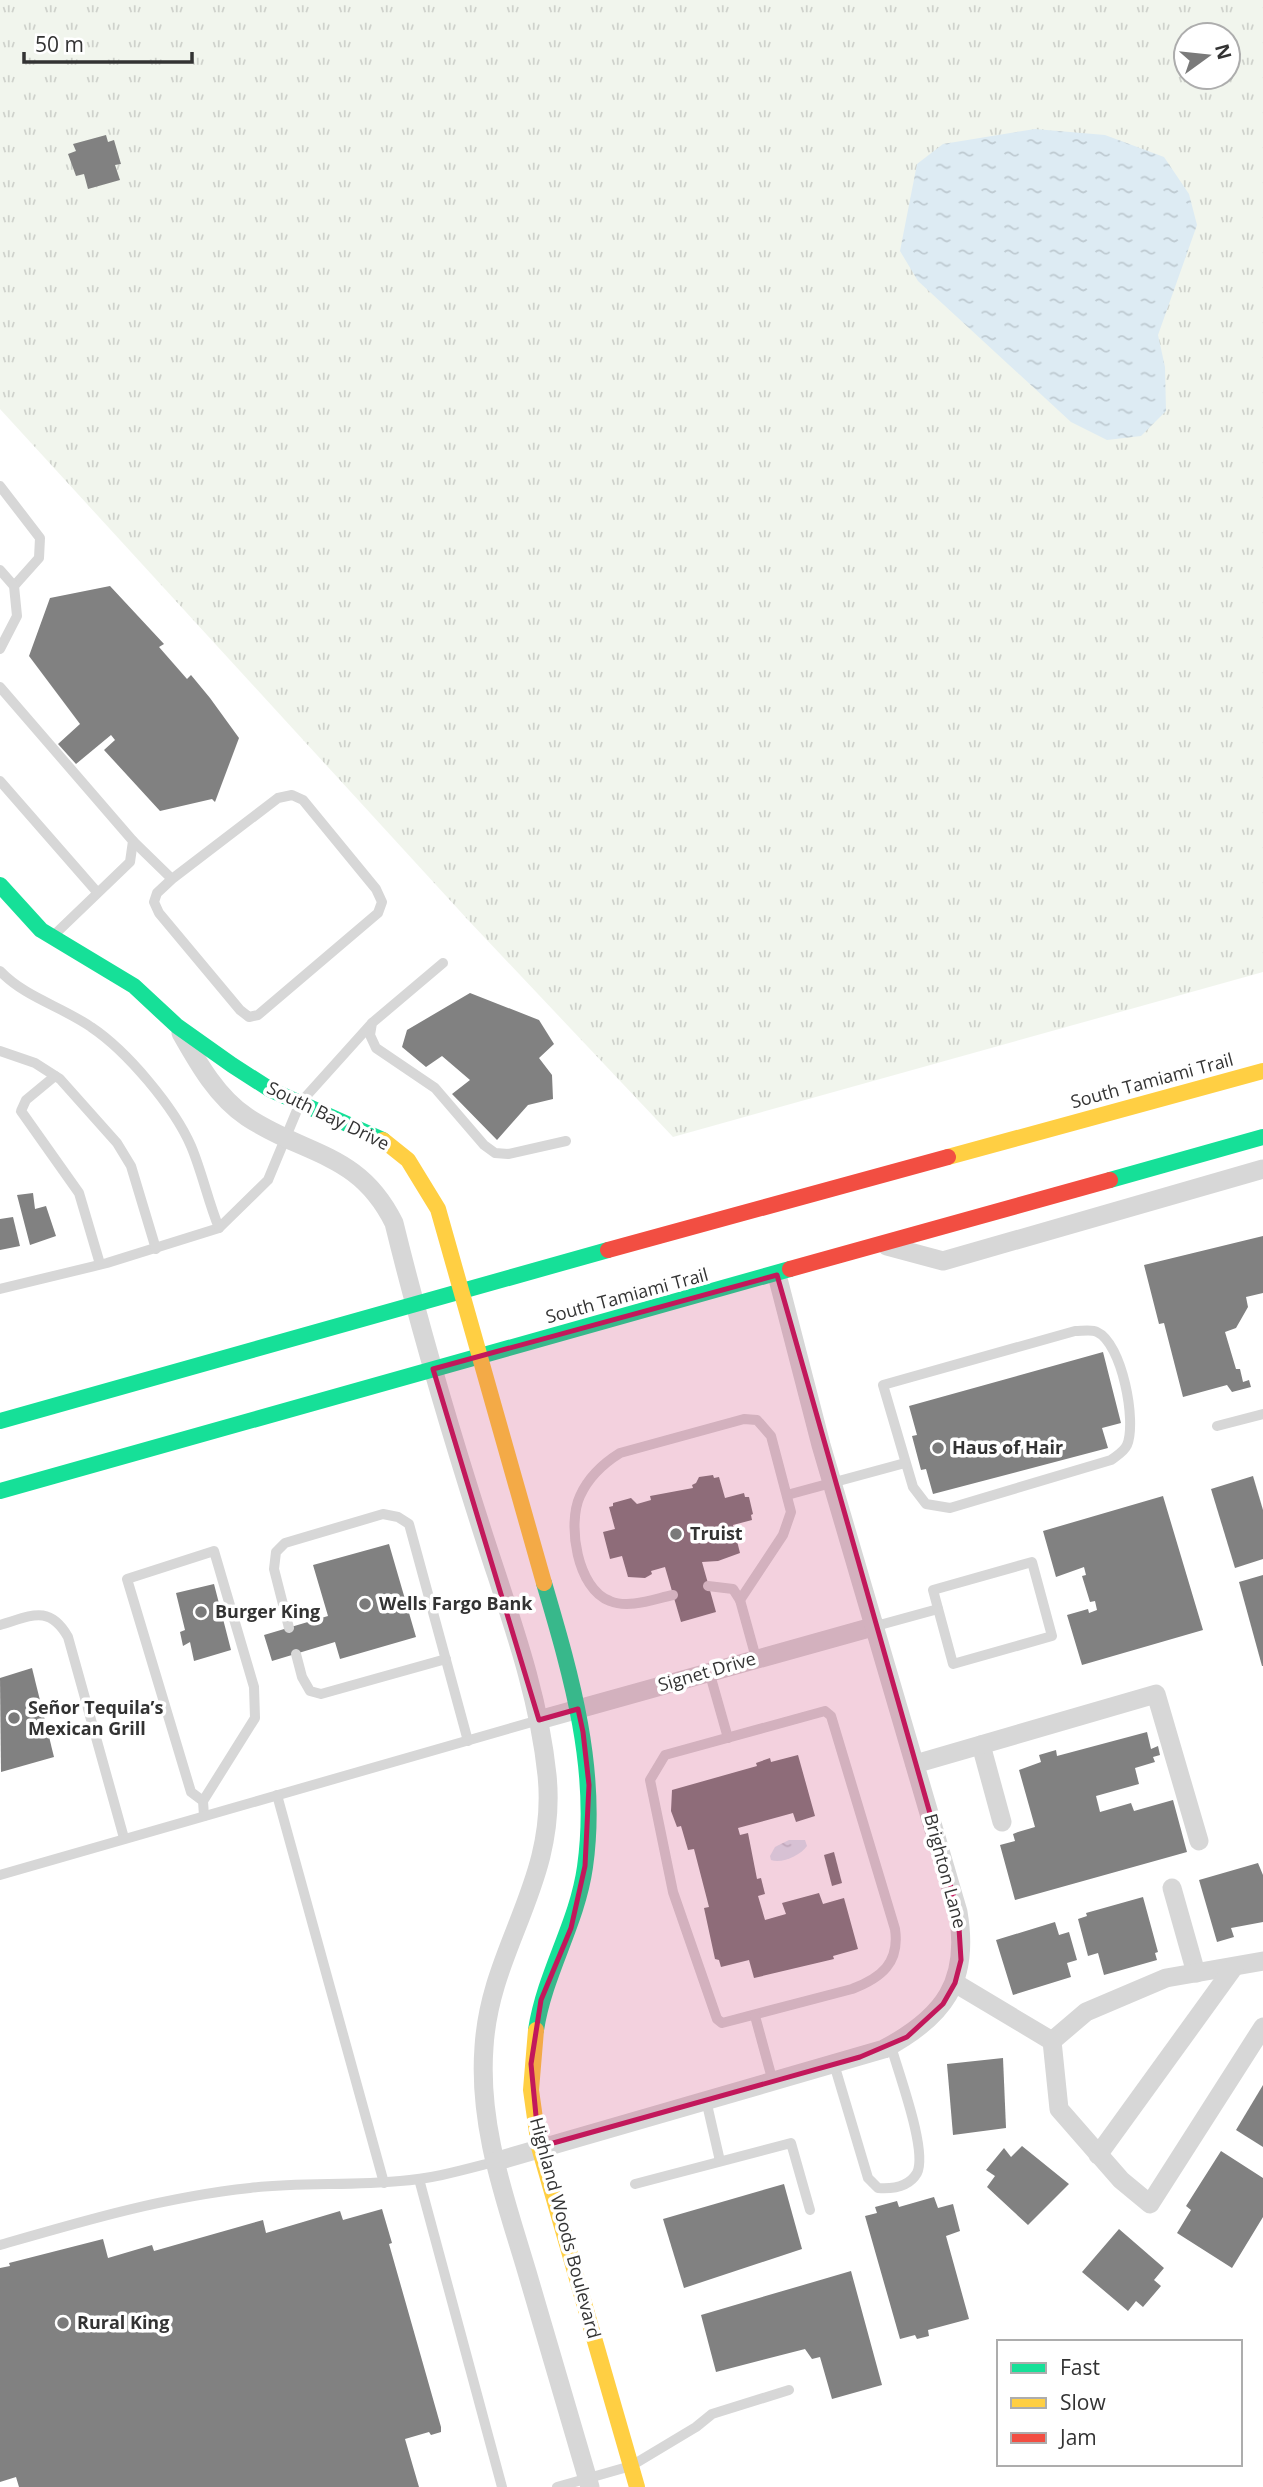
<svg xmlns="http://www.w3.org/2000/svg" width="1263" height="2487" font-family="'Open Sans',sans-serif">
<defs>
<pattern id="grass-tufts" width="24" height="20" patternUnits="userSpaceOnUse" patternTransform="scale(1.75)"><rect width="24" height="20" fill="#f1f5ed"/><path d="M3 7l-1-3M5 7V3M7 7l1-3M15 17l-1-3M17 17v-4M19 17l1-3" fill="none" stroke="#cfd2cc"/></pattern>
<pattern id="water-ripples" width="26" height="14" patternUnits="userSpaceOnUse" patternTransform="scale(1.75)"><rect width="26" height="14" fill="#ddebf3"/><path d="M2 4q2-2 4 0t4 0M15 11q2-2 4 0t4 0" fill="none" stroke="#becad1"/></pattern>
</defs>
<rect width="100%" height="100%" fill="#fff"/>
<!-- grass -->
<path fill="url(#grass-tufts)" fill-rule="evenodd" d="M0,0H1263V972L673,1137L469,921L0,409ZM1186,35H1228V77H1186Z"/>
<!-- water -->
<g fill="url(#water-ripples)">
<polygon points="1035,129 1105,135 1164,157 1189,194 1197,225 1158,335 1165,367 1166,411 1141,436 1107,440 1071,422 918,281 900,251 917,164 943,144"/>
<path d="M789,1840H805L807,1846C801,1855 782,1864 771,1860L770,1856L775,1847Z"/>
</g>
<!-- building -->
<g fill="#818181">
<polygon points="106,135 108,142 114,140 121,164 115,165 120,180 88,189 84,174 76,176 68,154 76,151 73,144"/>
<polygon points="110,586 164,644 159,647 187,679 191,675 210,698 239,738 215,802 212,799 160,811 104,750 115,740 111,735 76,764 58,744 80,724 29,656 50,598"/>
<polygon points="470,993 539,1020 554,1044 539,1058 552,1075 553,1099 528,1105 497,1140 452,1094 470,1080 442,1056 426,1067 402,1047 407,1030"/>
<polygon points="33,1193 35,1209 46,1206 56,1236 30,1245 17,1195"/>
<polygon points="13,1217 20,1246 0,1250 0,1219"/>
<polygon points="1263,1236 1263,1293 1246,1297 1248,1307 1236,1328 1225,1332 1236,1369 1240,1369 1243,1382 1249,1380 1251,1387 1232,1392 1227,1385 1183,1397 1164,1323 1159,1324 1144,1265"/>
<polygon points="1103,1352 1121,1423 1102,1428 1108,1448 933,1494 926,1469 921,1470 912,1436 917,1435 909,1406"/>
<polygon points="713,1475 714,1478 719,1477 725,1498 744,1493 745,1497 749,1497 753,1514 751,1515 752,1520 733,1525 740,1553 718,1561 702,1562 716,1612 681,1622 665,1567 651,1571 652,1574 645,1578 628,1577 622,1556 610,1559 603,1532 615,1529 609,1507 613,1506 613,1503 631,1498 637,1504 651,1500 650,1496 693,1488 692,1485 696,1483 699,1477"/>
<polygon points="1253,1476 1263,1510 1263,1559 1235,1568 1211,1489"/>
<polygon points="1163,1496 1203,1630 1082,1665 1067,1615 1088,1609 1089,1613 1097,1610 1095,1601 1090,1602 1082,1576 1086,1575 1084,1567 1056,1577 1043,1531"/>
<polygon points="389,1544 416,1637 340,1659 335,1642 272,1661 264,1635 328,1616 313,1565"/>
<polygon points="1263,1575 1263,1666 1262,1666 1239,1582"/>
<polygon points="214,1584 231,1650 194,1661 190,1642 183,1646 180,1632 185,1630 176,1593"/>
<polygon points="32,1668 54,1757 1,1772 0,1678"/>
<polygon points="1147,1732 1151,1749 1158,1746 1160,1755 1153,1757 1155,1762 1135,1768 1139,1784 1096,1796 1100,1812 1131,1803 1134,1811 1173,1800 1187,1852 1015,1900 1000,1845 1015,1841 1013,1834 1018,1832 1035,1827 1019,1770 1041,1762 1039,1755 1056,1750 1057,1756"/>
<polygon points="798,1755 815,1816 796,1822 793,1813 738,1828 740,1835 748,1833 757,1879 761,1878 765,1894 758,1896 765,1920 786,1914 782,1903 819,1893 823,1904 844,1898 858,1949 833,1956 834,1959 754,1978 749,1960 721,1967 719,1960 715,1959 704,1908 709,1907 694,1849 688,1850 681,1826 677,1827 671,1811 672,1790 757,1766 756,1763 770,1758 771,1762"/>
<polygon points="834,1852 842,1883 832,1886 824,1855"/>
<polygon points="1258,1863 1263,1875 1263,1922 1231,1928 1234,1937 1217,1942 1199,1880"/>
<polygon points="1143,1897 1158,1952 1155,1953 1157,1960 1104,1975 1098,1953 1088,1956 1078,1919 1087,1916 1086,1913"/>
<polygon points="1055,1922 1059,1935 1069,1932 1077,1960 1067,1963 1071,1977 1013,1995 996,1940"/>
<polygon points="1003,2058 1006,2128 953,2135 947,2064"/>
<polygon points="1263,2085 1263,2147 1236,2130"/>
<polygon points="1022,2146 1069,2184 1028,2225 987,2187 995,2176 986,2170 1004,2148 1011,2157"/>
<polygon points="1221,2151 1263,2178 1263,2217 1232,2268 1177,2233 1191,2210 1186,2206"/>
<polygon points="784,2184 802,2249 684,2288 663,2219"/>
<polygon points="934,2197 938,2208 953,2204 960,2231 946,2236 969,2319 928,2330 929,2336 917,2339 915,2335 900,2339 865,2216 877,2213 875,2207 897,2201 899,2207"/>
<polygon points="382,2209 392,2243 389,2244 441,2427 441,2432 431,2435 429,2432 405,2439 419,2487 19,2487 16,2477 0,2482 0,2268 10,2266 9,2263 103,2239 108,2258 152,2245 154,2251 263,2220 266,2233 340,2211 343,2220"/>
<polygon points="1119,2229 1164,2268 1154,2280 1161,2286 1143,2307 1136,2301 1128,2311 1082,2272"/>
<polygon points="851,2271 882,2385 832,2399 820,2357 812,2359 805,2349 716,2372 701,2315"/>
</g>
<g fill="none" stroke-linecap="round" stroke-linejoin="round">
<!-- lane -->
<g stroke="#d7d7d7" stroke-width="10">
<polyline points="0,486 40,538 39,558 14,586"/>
<polyline points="0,570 14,586 17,616 0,649"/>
<polyline points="0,687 133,841 130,862 53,936"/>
<polyline points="0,781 97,892"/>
<polyline points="133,841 172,879 278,798 292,795 303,800 376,889 382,902 378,913 258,1015 249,1017 240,1010 159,913 154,902 157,893 172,879"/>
<polyline points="443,963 372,1023 370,1035 376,1048 435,1088 484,1145 495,1153 508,1154 566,1141"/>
<path d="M0,971C26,998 61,1006 91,1027C127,1051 174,1107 191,1146C202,1172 208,1201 219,1228L107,1263L0,1289"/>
<polyline points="0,1051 35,1063 60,1079 117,1143 131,1166 156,1249"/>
<polyline points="55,1076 26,1100 21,1111 79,1193 100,1264"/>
<polyline points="219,1228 268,1180 300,1103 372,1023"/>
<path d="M1075,1331C1082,1331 1092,1329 1097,1332C1122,1343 1137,1422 1127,1445C1124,1452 1116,1456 1111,1460L950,1508L926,1504L913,1487L883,1385Z"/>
<polyline points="1217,1426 1263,1414"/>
<polyline points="787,1495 905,1463"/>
<polygon points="1032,1562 1052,1636 953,1664 933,1590"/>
<path d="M673,1595C654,1599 629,1609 610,1601C577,1589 567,1524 580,1496C588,1478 604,1463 620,1453L744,1419L757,1420L771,1436L791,1512L783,1535L740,1600L733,1589L708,1586"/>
<polyline points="740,1600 756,1658"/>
<path d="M0,1625C31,1616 49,1604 68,1637L124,1838"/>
<polyline points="876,1626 938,1609"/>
<polyline points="289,1628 274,1569 276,1552 285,1543 383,1514 398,1517 409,1524 468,1741"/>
<polyline points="296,1654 302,1677 310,1691 321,1694 446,1659"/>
<polyline points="709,1671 728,1738"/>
<path d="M825,1711L831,1716L895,1929C900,1963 881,1978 852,1989L722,2023L717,2019L673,1892L650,1780L665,1755Z"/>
<polyline points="277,1795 384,2183"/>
<polyline points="203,1801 255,1718 254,1687 214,1551 127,1579 191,1792 203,1801 204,1816"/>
<polyline points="0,1875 539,1720"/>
<polyline points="755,2016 773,2082"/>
<path d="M834,2064L868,2178L878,2188C892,2189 909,2187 917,2173C928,2151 898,2072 891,2046"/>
<polyline points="706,2100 720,2161"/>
<polyline points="419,2179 502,2487"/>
<polyline points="635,2184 791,2143 810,2210"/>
<path d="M0,2245C83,2221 164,2197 250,2188C300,2182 350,2186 400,2181C432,2179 463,2170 494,2162"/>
<polyline points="557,2487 631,2466 696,2427 712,2414 789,2390"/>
</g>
<!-- street -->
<g stroke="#d7d7d7" stroke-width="19">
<path d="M181,1033C198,1063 217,1097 247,1117C306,1156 359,1152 394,1223C419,1325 449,1427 481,1527C507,1609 538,1688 547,1775C558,1882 490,1947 484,2047C478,2126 505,2198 527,2272C548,2344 569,2415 590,2487"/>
<polyline points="887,1246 943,1261 1263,1169"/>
<polyline points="539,1720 876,1626"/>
<polyline points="981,1745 1002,1822"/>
<polyline points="915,1764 1156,1694 1199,1841"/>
<polyline points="1172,1888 1196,1973"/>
<polyline points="955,1983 1052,2041"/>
<polyline points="1052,2041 1059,2109 1121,2180 1150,2204 1263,2027"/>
<polyline points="1052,2041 1086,2012 1166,1978 1263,1961"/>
<polyline points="1098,2155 1234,1967"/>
<path d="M494,2162L884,2049C944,2017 970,1982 958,1912L821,1445L777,1275"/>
</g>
<!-- fast -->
<g stroke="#16e098" stroke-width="16">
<polyline points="0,885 41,930 134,986 177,1026 232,1065 271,1090 383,1140"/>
<polyline points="1110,1180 1263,1137"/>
<polyline points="0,1421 608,1250"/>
<polyline points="0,1491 790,1269"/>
<path d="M536,2030C545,1972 577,1924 585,1867C599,1769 571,1675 544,1583"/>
</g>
<!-- slow -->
<g stroke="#ffcf43" stroke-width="16">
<polyline points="383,1140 408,1160 438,1209 544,1583"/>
<polyline points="948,1157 1263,1071"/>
<polyline points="536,2030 531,2090 539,2147 637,2487"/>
</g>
<!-- jam -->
<g stroke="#f24e42" stroke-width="16">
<polyline points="608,1250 948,1157"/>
<polyline points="790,1269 1110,1180"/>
</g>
</g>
<!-- marked area -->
<path fill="#c2185b" fill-opacity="0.2" stroke="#c2185b" stroke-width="5" stroke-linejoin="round" d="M777,1275L958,1912L961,1960L955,1983L943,2004L907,2037L860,2057L539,2147L531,2064L541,2000L571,1928L585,1866L589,1785L583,1732L578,1709L539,1720L433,1369Z"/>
<!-- markers -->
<g fill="#7a7a7a" stroke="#fff" stroke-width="2.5">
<circle cx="938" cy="1448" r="7"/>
<circle cx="676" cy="1534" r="7"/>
<circle cx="365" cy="1604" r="7"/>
<circle cx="201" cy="1612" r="7"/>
<circle cx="14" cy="1718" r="7"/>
<circle cx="63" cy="2323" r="7"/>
</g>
<g text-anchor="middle" stroke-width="7" stroke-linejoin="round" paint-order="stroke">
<!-- street labels -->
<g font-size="18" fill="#333" stroke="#fff">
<text transform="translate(1152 1081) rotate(-15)" y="6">South Tamiami Trail</text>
<text transform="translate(328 1116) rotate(26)" y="6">South Bay Drive</text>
<text transform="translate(627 1296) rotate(-15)" y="6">South Tamiami Trail</text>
<text transform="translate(707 1672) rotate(-16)" y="6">Signet Drive</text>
<text transform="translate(945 1871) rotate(75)" y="6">Brighton Lane</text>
<text transform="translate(565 2228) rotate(75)" y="6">Highland Woods Boulevard</text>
</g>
<!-- poi labels -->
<g font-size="18" font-weight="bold" fill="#333" stroke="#fff" text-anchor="start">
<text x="952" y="1454">Haus of Hair</text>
<text x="690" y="1540">Truist</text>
<text x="379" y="1610">Wells Fargo Bank</text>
<text x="215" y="1618">Burger King</text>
<text x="28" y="1714">Señor Tequila’s<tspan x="28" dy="21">Mexican Grill</tspan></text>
<text x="77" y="2329">Rural King</text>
</g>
</g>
<!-- legend -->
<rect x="997" y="2340" width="245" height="126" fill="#ffffff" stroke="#adadad" stroke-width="2"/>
<rect x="1011" y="2363" width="35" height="10" fill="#16e098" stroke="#adadad" stroke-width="2"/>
<text x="1060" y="2375" font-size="21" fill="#333333">Fast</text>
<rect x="1011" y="2398" width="35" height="10" fill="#ffcf43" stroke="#adadad" stroke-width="2"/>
<text x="1060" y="2410" font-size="21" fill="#333333">Slow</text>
<rect x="1011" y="2433" width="35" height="10" fill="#f24e42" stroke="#adadad" stroke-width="2"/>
<text x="1060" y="2445" font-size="21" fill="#333333">Jam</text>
<!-- north arrow -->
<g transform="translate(1207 56) rotate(75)"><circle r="33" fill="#ffffff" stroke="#adadad" stroke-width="2"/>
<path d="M0-5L12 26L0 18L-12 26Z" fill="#7a7a7a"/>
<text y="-10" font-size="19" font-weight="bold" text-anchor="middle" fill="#333333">N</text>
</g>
<!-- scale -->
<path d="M24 52v10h168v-10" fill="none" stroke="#333333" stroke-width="3.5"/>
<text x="35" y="52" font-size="21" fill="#333333" stroke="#ffffff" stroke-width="5" paint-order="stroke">50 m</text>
</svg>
